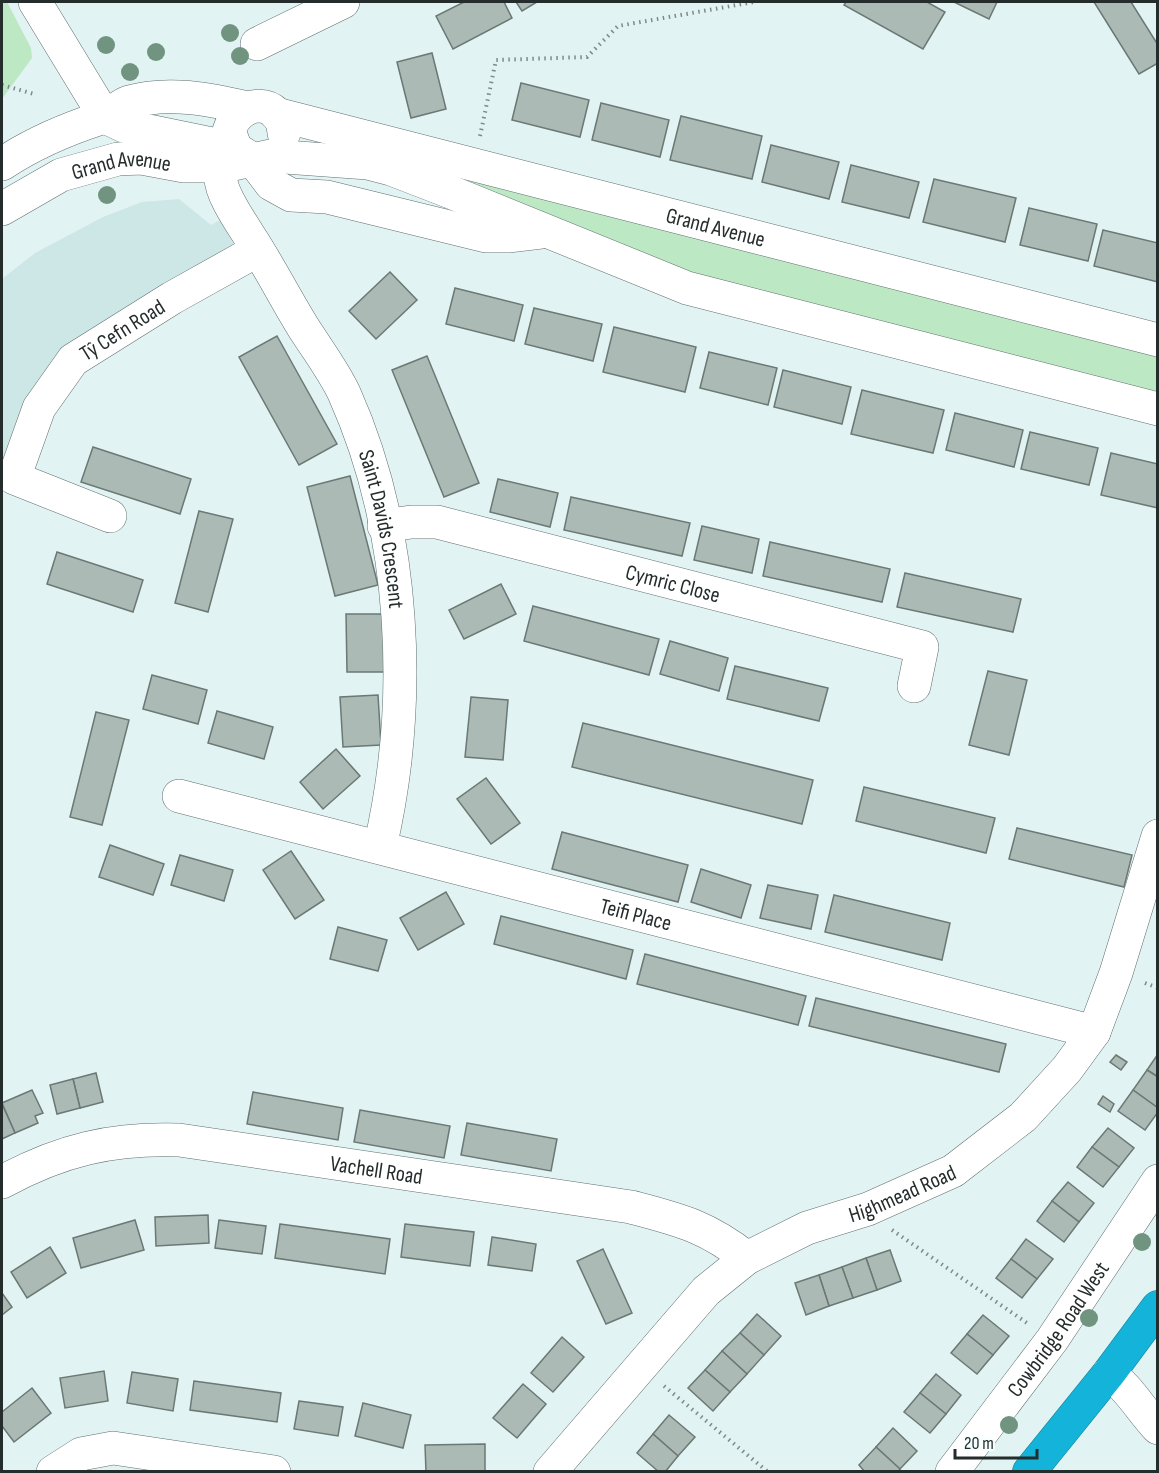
<svg xmlns="http://www.w3.org/2000/svg" width="1159" height="1473" font-family="'Sofia Sans Condensed',sans-serif">
<rect width="100%" height="100%" fill="#e2f3f3"/>
<!-- built -->
<polygon fill="#cde6e6" points="179,199 211,225 220,220 234,245 30,399 2,462 2,279 35,253 103,217 142,202"/>
<!-- green -->
<g fill="#bce8c4">
<polygon points="2,2 7,2 31,48 32,58 2,99"/>
<polygon points="421,164 1157,352 1157,397 725,287"/>
</g>
<!-- building -->
<g fill="#acbab5" stroke="#6b7874" stroke-width="1.5">
<polygon points="464,2 504,2 512,18 453,49 436,16"/>
<polygon points="516,2 537,2 522,11"/>
<polygon points="846,2 927,2 945,12 923,49 844,5"/>
<polygon points="954,2 997,2 989,19"/>
<polygon points="1094,2 1131,2 1158,45 1158,63 1139,74"/>
<polygon points="432,53 446,109 411,118 397,62"/>
<polygon points="521,83 589,100 580,137 512,120"/>
<polygon points="601,103 669,120 660,157 592,140"/>
<polygon points="681,116 762,136 752,179 670,160"/>
<polygon points="771,145 839,162 829,199 762,182"/>
<polygon points="851,165 919,182 909,218 842,202"/>
<polygon points="934,179 1016,198 1005,242 923,222"/>
<polygon points="1029,208 1097,224 1088,261 1020,245"/>
<polygon points="1103,230 1158,243 1158,282 1094,266"/>
<polygon points="390,272 417,300 376,339 349,311"/>
<polygon points="455,288 523,305 514,341 446,324"/>
<polygon points="534,308 602,324 593,361 525,344"/>
<polygon points="614,327 696,347 685,392 603,372"/>
<polygon points="277,336 337,444 299,465 239,357"/>
<polygon points="709,352 777,368 768,405 700,388"/>
<polygon points="427,356 479,483 444,497 392,370"/>
<polygon points="783,370 851,387 842,424 774,407"/>
<polygon points="862,390 944,410 933,453 851,434"/>
<polygon points="955,413 1023,430 1014,467 946,450"/>
<polygon points="1030,432 1098,448 1089,485 1021,469"/>
<polygon points="93,447 191,479 180,514 81,482"/>
<polygon points="1111,453 1158,464 1158,508 1101,495"/>
<polygon points="350,476 378,585 335,596 307,487"/>
<polygon points="498,479 558,493 550,527 490,512"/>
<polygon points="571,497 690,523 682,556 564,530"/>
<polygon points="199,511 233,519 208,612 175,603"/>
<polygon points="702,526 759,539 752,573 694,560"/>
<polygon points="770,542 890,569 882,602 763,576"/>
<polygon points="57,552 143,580 133,612 47,584"/>
<polygon points="905,573 1021,599 1013,632 897,607"/>
<polygon points="501,584 516,614 464,639 449,610"/>
<polygon points="533,606 659,639 649,675 524,641"/>
<polygon points="346,614 386,614 387,672 347,672"/>
<polygon points="670,641 728,658 719,691 660,674"/>
<polygon points="735,666 828,688 819,721 727,699"/>
<polygon points="988,671 1027,680 1009,755 969,745"/>
<polygon points="152,675 207,690 198,724 143,709"/>
<polygon points="378,695 381,745 343,747 340,697"/>
<polygon points="471,697 508,700 503,760 465,757"/>
<polygon points="217,711 273,727 264,759 208,743"/>
<polygon points="96,712 129,720 102,825 70,817"/>
<polygon points="583,723 813,780 802,824 572,767"/>
<polygon points="336,749 360,776 323,809 300,782"/>
<polygon points="486,778 520,823 491,844 457,799"/>
<polygon points="864,787 995,818 986,853 856,821"/>
<polygon points="1017,828 1132,855 1124,887 1009,859"/>
<polygon points="562,832 688,865 678,902 552,869"/>
<polygon points="110,845 164,864 153,895 99,877"/>
<polygon points="291,851 324,900 295,919 263,870"/>
<polygon points="180,855 233,870 224,901 171,885"/>
<polygon points="701,869 751,885 741,918 691,902"/>
<polygon points="768,885 818,895 811,929 760,918"/>
<polygon points="446,892 464,924 418,950 400,918"/>
<polygon points="834,895 950,923 942,960 825,932"/>
<polygon points="501,916 633,950 626,979 494,944"/>
<polygon points="338,927 387,940 378,971 330,959"/>
<polygon points="645,954 806,996 798,1025 637,984"/>
<polygon points="816,998 1006,1044 999,1072 809,1026"/>
<polygon points="1158,1054 1158,1077 1147,1070"/>
<polygon points="1116,1055 1127,1062 1121,1070 1110,1062"/>
<polygon points="1147,1070 1158,1077 1158,1108 1133,1090"/>
<polygon points="96,1073 103,1102 80,1108 73,1079"/>
<polygon points="73,1079 80,1108 57,1114 50,1085"/>
<polygon points="32,1090 43,1113 35,1116 38,1123 15,1133 2,1103"/>
<polygon points="1133,1090 1158,1108 1158,1112 1145,1130 1118,1111"/>
<polygon points="253,1092 343,1108 338,1140 247,1124"/>
<polygon points="1103,1096 1114,1104 1110,1112 1098,1104"/>
<polygon points="2,1104 15,1133 2,1139"/>
<polygon points="360,1110 450,1126 444,1158 354,1142"/>
<polygon points="467,1123 557,1139 551,1171 461,1155"/>
<polygon points="1108,1128 1134,1148 1119,1167 1092,1147"/>
<polygon points="1092,1147 1119,1167 1103,1187 1077,1167"/>
<polygon points="1068,1182 1094,1203 1079,1222 1052,1201"/>
<polygon points="1052,1201 1079,1222 1064,1242 1037,1221"/>
<polygon points="208,1215 209,1243 156,1246 155,1217"/>
<polygon points="135,1220 144,1250 81,1268 73,1238"/>
<polygon points="219,1220 266,1226 262,1254 215,1248"/>
<polygon points="280,1224 390,1239 385,1274 275,1258"/>
<polygon points="405,1224 474,1232 470,1266 401,1257"/>
<polygon points="492,1237 536,1244 532,1271 488,1265"/>
<polygon points="1026,1239 1053,1259 1037,1279 1011,1259"/>
<polygon points="50,1247 66,1273 27,1298 11,1272"/>
<polygon points="603,1249 632,1313 606,1324 577,1261"/>
<polygon points="890,1250 901,1281 877,1290 866,1258"/>
<polygon points="866,1258 877,1290 853,1298 842,1267"/>
<polygon points="1011,1259 1037,1279 1022,1298 996,1278"/>
<polygon points="842,1267 853,1298 829,1306 819,1275"/>
<polygon points="819,1275 829,1306 806,1315 795,1283"/>
<polygon points="2,1293 12,1307 2,1315"/>
<polygon points="757,1314 781,1336 764,1355 740,1333"/>
<polygon points="983,1315 1009,1336 993,1355 967,1334"/>
<polygon points="740,1333 764,1355 747,1374 722,1351"/>
<polygon points="967,1334 993,1355 977,1374 951,1353"/>
<polygon points="562,1337 584,1357 553,1392 531,1373"/>
<polygon points="722,1351 747,1374 730,1392 705,1370"/>
<polygon points="705,1370 730,1392 713,1411 688,1388"/>
<polygon points="104,1371 108,1401 65,1408 60,1378"/>
<polygon points="132,1372 178,1379 173,1411 127,1403"/>
<polygon points="936,1374 961,1395 946,1414 920,1393"/>
<polygon points="194,1381 281,1393 277,1422 190,1410"/>
<polygon points="523,1384 546,1404 517,1438 493,1418"/>
<polygon points="32,1388 51,1413 14,1442 2,1426 2,1412"/>
<polygon points="920,1393 946,1414 930,1433 904,1412"/>
<polygon points="299,1401 343,1407 338,1436 294,1429"/>
<polygon points="363,1403 411,1415 403,1448 355,1436"/>
<polygon points="669,1415 695,1437 678,1456 653,1434"/>
<polygon points="893,1428 917,1451 900,1469 876,1447"/>
<polygon points="653,1434 678,1456 665,1472 659,1472 637,1453"/>
<polygon points="485,1444 485,1472 426,1472 425,1445"/>
<polygon points="876,1447 900,1469 898,1472 865,1472 859,1465"/>
</g>
<g fill="none" stroke-linecap="round" stroke-linejoin="round">
<!-- minor casing -->
<g stroke="#616f6f" stroke-width="34">
<g id="minor">
<polyline points="35,2 105,117"/>
<polyline points="257,44 343,2"/>
<path id="s1" d="M276,114L1158,340"/>
<polyline points="105,117 124,126 236,149"/>
<path d="M284,133C282,97 239,98 229,131L236,149L252,159L271,184L291,195L327,197L486,236H508L541,232"/>
<path id="s2" d="M236,149C231,157 221,167 221,177C220,193 242,224 250,237C269,266 285,298 303,327C317,349 333,370 344,393C406,531 414,701 380,847"/>
<path d="M2,164C32,144 67,129 101,118C112,115 119,105 129,102C168,91 209,99 247,108"/>
<path id="s3" d="M2,209L61,175L118,159L141,158L184,166H224L271,156L368,163L391,169L448,191L687,288L1158,409"/>
<path id="s4" d="M110,516L14,478L39,408L73,360L172,298L256,251"/>
<path id="s5" d="M384,526L411,522H437L922,647L914,686"/>
<path id="s6" d="M179,796L1094,1032"/>
<path id="s7" d="M2,1182C61,1150 111,1138 179,1140L631,1207C680,1220 706,1226 747,1258"/>
<path d="M1109,1373C1129,1388 1141,1410 1158,1428"/>
<polyline points="53,1472 81,1454 113,1448 274,1472"/>
<path id="s8" d="M550,1472L706,1291L747,1258L807,1228L868,1209L953,1171L1023,1117L1067,1069L1094,1032L1116,973L1158,836"/>
<path id="s9" d="M952,1472L1052,1340L1158,1181"/>
</g>
</g>
<!-- highway casing -->
<g stroke="#1a849c" stroke-width="34">
<polyline id="highway" points="1029,1472 1109,1373 1158,1307"/>
</g>
<!-- path -->
<g stroke="#7e8a8a" stroke-width="4" stroke-dasharray="1.5 4.5" stroke-linecap="butt">
<polyline points="2,85 34,94"/>
<polyline points="480,136 496,60 587,57 618,26 754,2"/>
<polyline points="1145,983 1158,988"/>
<polyline points="892,1230 1027,1323"/>
<polyline points="664,1386 768,1472"/>
</g>
<!-- minor -->
<use href="#minor" stroke="#fff" stroke-width="33"/>
<!-- highway -->
<use href="#highway" stroke="#14b3d9" stroke-width="33"/>
</g>
<!-- trees -->
<g fill="#709480">
<circle cx="230" cy="33" r="9"/>
<circle cx="106" cy="45" r="9"/>
<circle cx="156" cy="52" r="9"/>
<circle cx="240" cy="56" r="9"/>
<circle cx="130" cy="72" r="9"/>
<circle cx="107" cy="195" r="9"/>
<circle cx="1142" cy="1242" r="9"/>
<circle cx="1089" cy="1318" r="9"/>
<circle cx="1009" cy="1425" r="9"/>
</g>
<g text-anchor="middle" stroke-width="6" stroke-linejoin="round" paint-order="stroke">
<!-- street labels -->
<g font-size="22" fill="#252c2c" stroke="#f5ffff">
<text dy="8" stroke="none"><textPath href="#s3" startOffset="130">Grand Avenue</textPath></text>
<text dy="8" stroke="none"><textPath href="#s1" startOffset="454">Grand Avenue</textPath></text>
<text dy="8" stroke="none"><textPath href="#s4" startOffset="294">Tŷ Cefn Road</textPath></text>
<text dy="8" stroke="none"><textPath href="#s2" startOffset="424">Saint Davids Crescent</textPath></text>
<text dy="8" stroke="none"><textPath href="#s5" startOffset="297">Cymric Close</textPath></text>
<text dy="8" stroke="none"><textPath href="#s6" startOffset="472">Teifi Place</textPath></text>
<text dy="8" stroke="none"><textPath href="#s7" startOffset="384">Vachell Road</textPath></text>
<text dy="8" stroke="none"><textPath href="#s8" startOffset="460">Highmead Road</textPath></text>
<text dy="8" stroke="none"><textPath href="#s9" startOffset="178">Cowbridge Road West</textPath></text>
</g>
</g>
<!-- border -->
<rect width="1159" height="1473" fill="none" stroke="#252c2c" stroke-width="6"/>
<!-- scale -->
<path d="M955 1449v9h82v-9" fill="none" stroke="#252c2c" stroke-width="3"/>
<text x="964" y="1449" font-size="18" fill="#252c2c" stroke="#f5ffff" stroke-width="4.5" paint-order="stroke">20 m</text>
</svg>
